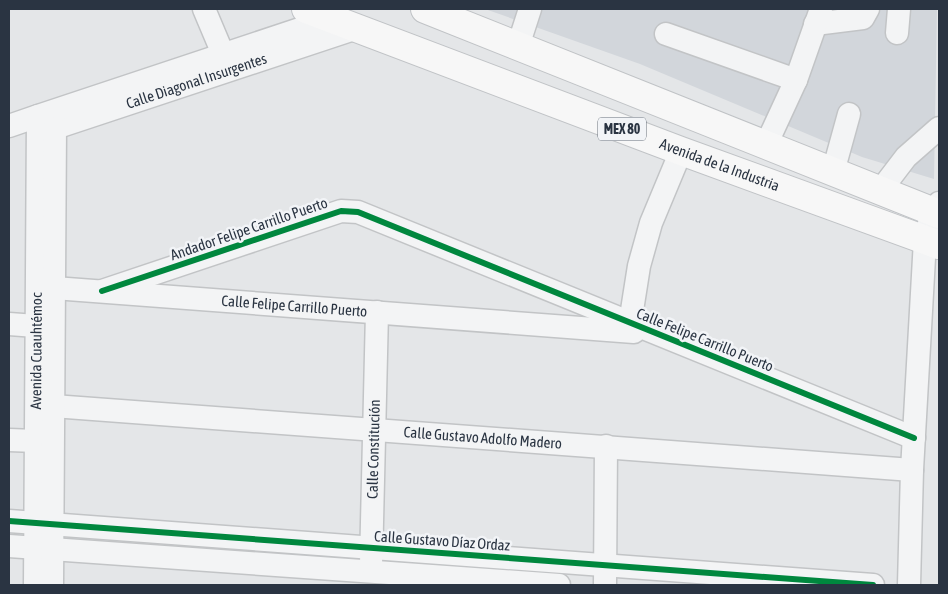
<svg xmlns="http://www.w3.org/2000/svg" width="948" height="594" font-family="'Asap Condensed',sans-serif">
<rect width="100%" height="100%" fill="#e4e6e8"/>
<!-- built -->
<polygon fill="#d2d6db" points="485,9 937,9 934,179 862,157 640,64"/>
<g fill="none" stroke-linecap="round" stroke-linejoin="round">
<!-- minor casing -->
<g stroke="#c2c4c6" stroke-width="25">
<g id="minor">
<polyline points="204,9 223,54"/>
<polyline points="815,24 863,18 868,9"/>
<polyline points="897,33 899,9"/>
<polyline points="666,34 796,80"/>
<polyline points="518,46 530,9"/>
<polyline points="9,126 38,116 49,124"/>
<path id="s1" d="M55,128L357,28"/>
<polyline points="766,145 796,80 821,9"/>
<polyline points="833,172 849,114"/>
<polyline points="880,191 906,157 939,128"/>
<path id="s2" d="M54,288L634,332"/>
<polyline points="102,291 341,211 358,212 914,438"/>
<polyline points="630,323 639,266 651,223 681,151"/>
<polyline points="9,324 36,326"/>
<path id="s3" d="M53,406L912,470"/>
<polyline points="9,440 36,441"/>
<polyline points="9,521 873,585"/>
<polyline points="9,546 559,585"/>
<path id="s4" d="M371,564L377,312"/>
<path id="s5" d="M35,585L38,116L333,18"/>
<polyline points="52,585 55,128"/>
<polyline points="605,585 606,446"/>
<polyline points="909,585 912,470 925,240 932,211 939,203"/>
</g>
</g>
<!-- major casing -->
<g stroke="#c0c3c6" stroke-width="30">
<g id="major">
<path id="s6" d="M306,9L681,151L939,245"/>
<polyline points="425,9 939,214"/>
</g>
</g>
<!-- minor -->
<use href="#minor" stroke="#f3f4f5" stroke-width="22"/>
<!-- major -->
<use href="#major" stroke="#f7f7f7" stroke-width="28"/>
<!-- cycleway casing -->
<g stroke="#f2f4f7" stroke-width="9">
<g id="cycleway">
<polyline points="102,291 341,211 358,212 914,438"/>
<polyline points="9,521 873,585"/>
</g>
</g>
<!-- cycleway -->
<use href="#cycleway" stroke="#00873e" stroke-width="6"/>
</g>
<g text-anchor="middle" stroke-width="5" stroke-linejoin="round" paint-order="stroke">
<!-- shield labels -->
<rect fill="#f2f4f7" stroke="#666e78" stroke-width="1" x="598" y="117.5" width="48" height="23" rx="4"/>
<g font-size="14" font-weight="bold" fill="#2a3442">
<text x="622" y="134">MEX 80</text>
</g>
<!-- street labels -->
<g font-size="15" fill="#2a3442" stroke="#f2f4f7">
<text dy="5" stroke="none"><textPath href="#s1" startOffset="149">Calle Diagonal Insurgentes</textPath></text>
<text dy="5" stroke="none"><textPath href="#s6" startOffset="442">Avenida de la Industria</textPath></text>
<text transform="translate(249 229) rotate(-19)" y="5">Andador Felipe Carrillo Puerto</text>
<text dy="5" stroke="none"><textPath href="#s2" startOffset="241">Calle Felipe Carrillo Puerto</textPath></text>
<text transform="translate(705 340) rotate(22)" y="5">Calle Felipe Carrillo Puerto</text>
<text dy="5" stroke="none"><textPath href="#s5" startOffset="234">Avenida Cuauhtémoc</textPath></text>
<text dy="5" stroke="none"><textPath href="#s3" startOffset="431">Calle Gustavo Adolfo Madero</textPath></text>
<text dy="5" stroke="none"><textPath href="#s4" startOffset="115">Calle Constitución</textPath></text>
<text transform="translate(442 541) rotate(4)" y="5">Calle Gustavo Díaz Ordaz</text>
</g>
</g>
<!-- border -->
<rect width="948" height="594" fill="none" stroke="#2a3442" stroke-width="20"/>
</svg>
